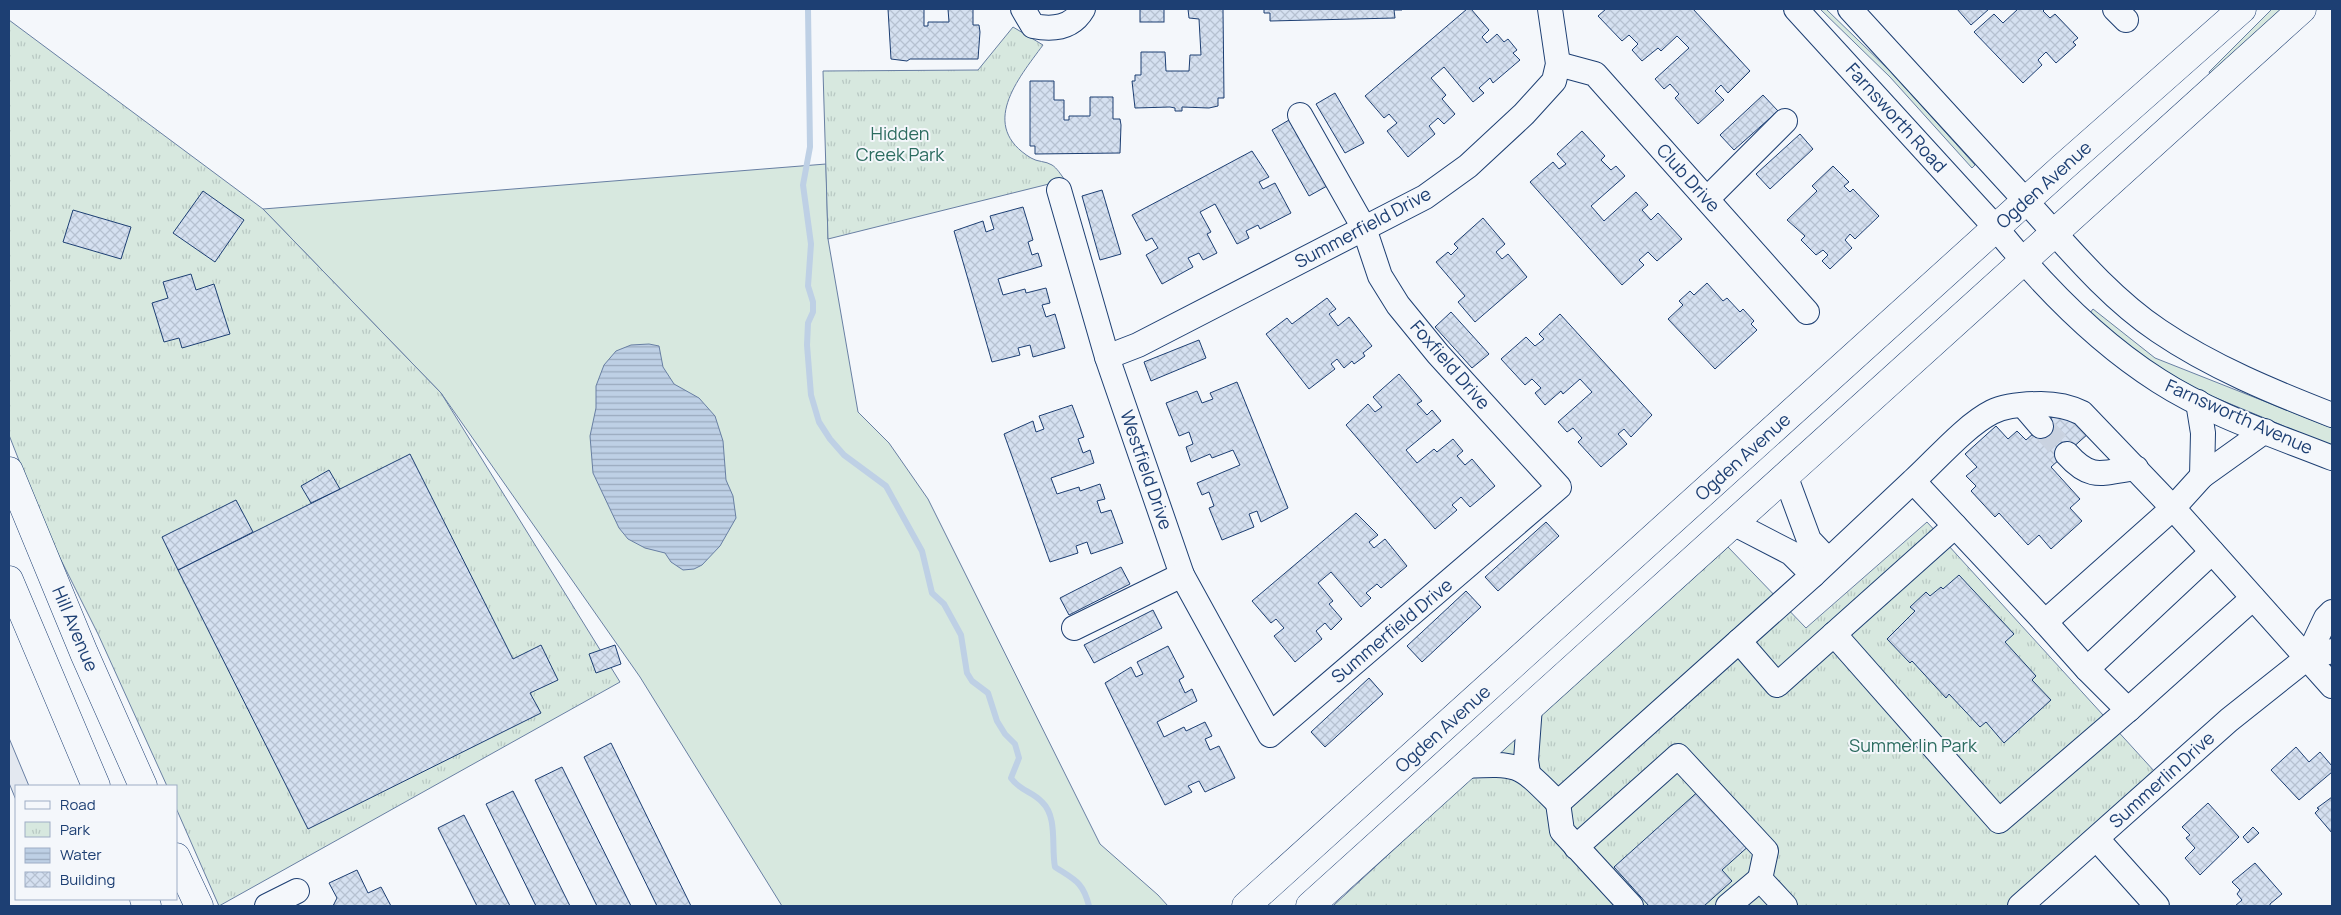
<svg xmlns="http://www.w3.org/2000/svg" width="2341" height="915" font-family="Manrope,sans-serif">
<defs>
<pattern id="park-tufts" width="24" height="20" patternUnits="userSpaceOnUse" patternTransform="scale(1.25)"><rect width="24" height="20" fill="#d7e8df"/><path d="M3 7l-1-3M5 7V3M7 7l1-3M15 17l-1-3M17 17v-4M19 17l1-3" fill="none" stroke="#b8c8c3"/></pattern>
<pattern id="water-rules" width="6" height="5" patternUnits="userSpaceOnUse" patternTransform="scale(1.25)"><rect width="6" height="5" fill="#bed0e5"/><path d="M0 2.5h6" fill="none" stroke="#9aaabe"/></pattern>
<pattern id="building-cross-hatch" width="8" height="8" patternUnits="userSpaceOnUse" patternTransform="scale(1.25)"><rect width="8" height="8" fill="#d5e0f0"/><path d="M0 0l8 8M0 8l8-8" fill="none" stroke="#b6c1d1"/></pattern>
</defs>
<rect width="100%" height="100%" fill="#f4f7fb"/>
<!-- grass -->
<g fill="#d7e8df" stroke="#687fa3">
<polygon points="1820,9 1826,9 1891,72 1975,165 1972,168 1890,77"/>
<polygon points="2272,9 2283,9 2210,74 2209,72"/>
<polygon points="826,164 828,239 858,412 889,443 928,499 1100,844 1158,895 1168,906 782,906 640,677 441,393 263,209"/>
<polygon points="2093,309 2155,358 2332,428 2332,446 2204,393 2146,360 2090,313"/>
</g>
<!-- park -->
<g fill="url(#park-tufts)" stroke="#687fa3">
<polygon points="9,20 263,209 441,393 620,682 219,906 176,808 176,786 167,786 98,634 47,532 9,435"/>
<path d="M1013,27L1043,45C1018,79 978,126 1031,158C1037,162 1046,161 1052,165C1057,168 1061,175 1065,180L828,239L823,71L978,70Z"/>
<polygon points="1927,522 2155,772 2008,906 1333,906 1472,777 1728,547 1806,628"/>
</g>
<!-- parking -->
<polygon fill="#e3e8f0" stroke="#687fa3" points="9,738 29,786 16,786 16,800 9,783"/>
<!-- water -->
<polygon fill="url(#water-rules)" stroke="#687fa3" points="649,344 659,346 663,367 674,384 699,398 715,416 723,441 726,480 733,496 736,518 720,546 702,565 694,569 683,570 671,562 665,553 645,548 628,539 619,528 593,473 590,436 596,408 596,386 604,365 616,351 631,345"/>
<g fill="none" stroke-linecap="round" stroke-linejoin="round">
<!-- stream -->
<path stroke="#bed0e5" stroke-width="6" d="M808,9L810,147L803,185L811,244L808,286L813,302V312L808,323L807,345L811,395L819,422L830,439L844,455L886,486L922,551L932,593L944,604L961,635L967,673L972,681L988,693L997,721L1005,734L1015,744L1019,758L1011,778C1020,791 1032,791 1042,802C1058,817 1051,847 1055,867C1075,880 1083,882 1089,906"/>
</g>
<!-- building -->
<g fill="url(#building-cross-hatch)" stroke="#1d3f73">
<polygon points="888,9 924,9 924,26 928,26 928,22 949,22 948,9 973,9 973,25 979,25 980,32 978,59 910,59 907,61 891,59"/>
<rect x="1140" y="9" width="24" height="13"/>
<polygon points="1188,9 1223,9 1224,98 1218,98 1218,106 1209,108 1182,107 1182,111 1175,111 1175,108 1170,107 1135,108 1132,81 1135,81 1135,75 1141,75 1141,52 1165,52 1166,71 1189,71 1190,55 1201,55 1199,19 1189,18"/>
<polygon points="1264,9 1402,9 1402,10 1394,10 1395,18 1270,21 1270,13 1264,13"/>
<polygon points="1467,9 1471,9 1489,30 1482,37 1487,43 1497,34 1504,42 1508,39 1517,50 1513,53 1520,60 1493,83 1490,78 1479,88 1484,93 1473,102 1444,67 1431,78 1446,95 1442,99 1455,114 1444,124 1438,118 1429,126 1435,134 1408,157 1387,131 1397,123 1389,114 1384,118 1365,96"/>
<polygon points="1606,9 1693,9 1750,71 1728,93 1721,85 1715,91 1724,100 1698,124 1675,98 1679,94 1670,84 1664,89 1655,79 1689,48 1677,36 1661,51 1658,48 1642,61 1632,50 1638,44 1629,35 1622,41 1598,16"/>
<polygon points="1957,9 1989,9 1971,25"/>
<polygon points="2018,9 2045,9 2043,11 2050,18 2055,14 2078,38 2073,42 2076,45 2056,63 2046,52 2038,60 2042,65 2023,83 1974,32 1994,14 2003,23"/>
<polygon points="1030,81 1054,81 1054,100 1064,100 1064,120 1069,120 1069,116 1090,116 1090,97 1113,97 1113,119 1120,119 1121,125 1120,153 1035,154 1035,146 1030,146"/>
<polygon points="1335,93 1364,143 1345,153 1316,104"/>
<polygon points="1763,95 1778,111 1734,150 1720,135"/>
<polygon points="1289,120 1327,186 1309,196 1272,130"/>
<polygon points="1582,131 1605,156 1601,160 1611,170 1616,166 1625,176 1591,206 1604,221 1636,192 1648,205 1642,210 1651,220 1658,213 1682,239 1657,261 1648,252 1639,260 1644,265 1622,285 1530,182 1553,162 1559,169 1566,164 1557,154"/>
<polygon points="1800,134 1813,149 1770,189 1756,174"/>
<polygon points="1252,151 1269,177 1259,182 1263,189 1275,183 1291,213 1260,229 1258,225 1246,231 1249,238 1237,244 1215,204 1200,212 1211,232 1207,234 1217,253 1203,260 1199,253 1188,258 1193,267 1162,284 1146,255 1158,248 1152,238 1146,241 1132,215"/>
<polygon points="1833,166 1849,182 1844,186 1850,192 1853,189 1879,216 1855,239 1850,234 1845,240 1852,248 1830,269 1822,261 1828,255 1823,250 1816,255 1801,240 1805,236 1787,220 1817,191 1812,186"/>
<polygon points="1102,190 1121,254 1100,260 1082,196"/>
<polygon points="203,191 244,220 215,262 173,233"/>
<polygon points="1023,207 1033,240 1028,242 1032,255 1038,253 1042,266 998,279 1003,295 1025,289 1026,293 1046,288 1050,303 1042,305 1046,317 1055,314 1065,348 1033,357 1030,345 1018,348 1020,355 992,362 954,231 983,221 986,232 994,229 990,216"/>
<polygon points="73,210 131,227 121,259 63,242"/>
<polygon points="1483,218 1505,244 1496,252 1502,259 1508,254 1527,277 1475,322 1458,302 1465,296 1436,262 1448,252 1451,255 1458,248 1454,244"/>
<polygon points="191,274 196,290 214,284 230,334 182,348 179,338 164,342 152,303 168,298 163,282"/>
<polygon points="1707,283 1723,301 1727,298 1740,312 1743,309 1754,321 1751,324 1757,330 1715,369 1668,319 1683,305 1679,301 1690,291 1694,295"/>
<polygon points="1327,298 1336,309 1329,314 1338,326 1349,317 1372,346 1363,353 1365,356 1354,364 1352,361 1344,368 1337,359 1331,364 1335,369 1309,389 1266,334 1287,318 1292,324"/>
<polygon points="1451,312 1489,354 1472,368 1435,327"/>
<polygon points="1560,314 1652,415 1631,437 1624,429 1618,434 1627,444 1601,467 1578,442 1582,438 1573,428 1567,432 1558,422 1592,392 1580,379 1563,394 1561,391 1545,405 1535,393 1541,388 1532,379 1525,385 1501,359 1526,337 1535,346 1544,339 1539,334"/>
<polygon points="1199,340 1206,358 1151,381 1144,362"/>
<polygon points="1399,374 1422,401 1417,404 1427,415 1432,410 1441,421 1406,450 1417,463 1434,449 1437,452 1453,439 1463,451 1457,456 1465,465 1472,459 1495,486 1470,507 1461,497 1452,505 1457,510 1435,529 1346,425 1368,404 1375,412 1382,407 1373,397"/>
<polygon points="1237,382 1288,508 1261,522 1257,511 1249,514 1254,527 1222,540 1209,508 1214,506 1209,492 1202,495 1197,483 1240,465 1233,450 1212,458 1210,454 1191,462 1186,447 1193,444 1189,432 1179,436 1166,403 1197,391 1202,403 1213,399 1210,393"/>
<polygon points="1072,405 1084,437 1078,439 1083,453 1090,450 1094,463 1051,478 1057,494 1079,487 1080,491 1100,484 1105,499 1097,501 1101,513 1111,510 1123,543 1091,554 1087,542 1076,546 1078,553 1050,562 1004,434 1033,421 1036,432 1044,429 1039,416"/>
<polygon points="2065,406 2089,433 2051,467 2080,499 2070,508 2082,521 2051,549 2039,535 2028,545 1999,513 1995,517 1971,491 1976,486 1966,476 1977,467 1965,454 1996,426 2008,439 2017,431 2026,440"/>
<polygon points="410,454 513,659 541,645 558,680 530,693 541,713 308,829 178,570"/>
<polygon points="329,470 340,489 311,503 301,486"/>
<polygon points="236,500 253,532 178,570 162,537"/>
<polygon points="1356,513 1378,535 1369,542 1374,548 1385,539 1407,566 1381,588 1377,584 1366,593 1371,598 1361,607 1331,572 1318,583 1333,601 1329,604 1342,619 1331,630 1325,623 1316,631 1322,639 1295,662 1274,636 1284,628 1276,619 1271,623 1252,601"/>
<polygon points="1546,522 1559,536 1498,591 1485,577"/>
<polygon points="1121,567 1130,584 1069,615 1060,598"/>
<polygon points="1959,575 2014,634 2005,642 2036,676 2032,680 2051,700 2004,743 1986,722 1980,727 1949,694 1946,698 1912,661 1910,663 1887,639 1915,611 1910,607 1926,592 1930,596 1941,587 1943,589"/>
<polygon points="1466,591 1481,607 1422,662 1407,646"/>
<polygon points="1153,610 1162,628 1094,663 1084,645"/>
<polygon points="615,645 621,664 596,673 589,654"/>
<polygon points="1168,646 1184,677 1179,680 1185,693 1192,689 1197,701 1157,722 1164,737 1184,727 1186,731 1205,722 1212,736 1205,739 1210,750 1219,746 1235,778 1205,792 1199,781 1188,786 1192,792 1165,805 1105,683 1131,667 1136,677 1143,674 1137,662"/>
<polygon points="1369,678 1383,694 1325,747 1311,732"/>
<polygon points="611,743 691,906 657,906 584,757"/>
<polygon points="2296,747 2309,762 2320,752 2332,766 2332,772 2299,800 2271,770"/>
<polygon points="562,767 631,906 597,906 535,780"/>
<polygon points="1702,788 1751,844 1722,870 1732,881 1704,906 1649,906 1614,867"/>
<polygon points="513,791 570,906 536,906 486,804"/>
<polygon points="2332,797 2332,833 2315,813 2319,809 2317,808"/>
<polygon points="2208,803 2239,837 2200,875 2185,858 2195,848 2186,838 2190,835 2182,827"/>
<polygon points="464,815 510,906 477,906 438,828"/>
<polygon points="2253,827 2259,833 2248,843 2243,837"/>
<polygon points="2255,863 2282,894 2270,904 2270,906 2235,906 2242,900 2237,894 2240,890 2232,882"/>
<polygon points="357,870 368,893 381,887 391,906 333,906 337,898 329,883"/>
</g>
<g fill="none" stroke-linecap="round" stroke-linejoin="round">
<!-- minor-tunnel -->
<polyline stroke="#c9d2e0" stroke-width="24" stroke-dasharray="24 12" stroke-linecap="butt" points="2041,426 2067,454"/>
<!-- minor casing -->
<g stroke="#1d3f73" stroke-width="26">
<g id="minor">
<path d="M1023,9L1033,26C1053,30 1072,28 1083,9"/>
<path d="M1796,9L1996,228C2042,285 2096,341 2159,381C2212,415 2274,435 2332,458"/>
<path d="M1850,9C1908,72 1966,135 2024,199C2066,245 2107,296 2159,331C2212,367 2273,392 2332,415"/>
<polyline points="2115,9 2126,20"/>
<polyline points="1558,64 1595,74 1807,312"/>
<polyline points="1059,190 1107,357 1182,575 1270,735 1559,487 1438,354 1398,305 1380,276 1364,228 1300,115"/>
<polyline points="1707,199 1785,121"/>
<polyline points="1107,357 1138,345 1425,197 1468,166 1524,114 1554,81 1558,64 1550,9"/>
<polyline points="2198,402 2203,433 2202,476"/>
<polyline points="2023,405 2041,426"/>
<polyline points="2265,431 2202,476 2173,508 2332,686"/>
<path d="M2067,454C2092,482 2103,472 2136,468"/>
<polyline points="1785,475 1809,540 1828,560"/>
<polyline points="1733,523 1791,553 1813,575"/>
<polyline points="2045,622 2087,669 2128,710 2253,598"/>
<polyline points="1074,628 1182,575"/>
<polyline points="1834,634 1999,821 2128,710"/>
<polyline points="1739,641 1777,685 1955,526"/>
<polyline points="2307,658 2326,618 2332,612"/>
<polyline points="2087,669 2212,552"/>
<path d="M1465,766C1521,763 1519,764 1558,803L1813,575L1913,481L2045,622L2173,508L2082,413C2068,406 2056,404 2041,404C2025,404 2006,405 1992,412C1966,425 1935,461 1913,481"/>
<polyline points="1528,773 1526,760 1530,706"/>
<polyline points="1558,803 1562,831 1631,906"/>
<polyline points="2097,839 2157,906"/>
<polyline points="1576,847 1678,756 1766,851 1760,879"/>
<polyline points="267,906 297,891"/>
<polyline points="1728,906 1760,879 1785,906"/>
<polyline points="2020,906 2229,720 2307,658 2332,651"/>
</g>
</g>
<!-- major casing -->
<g stroke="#1d3f73" stroke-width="29">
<g id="major">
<polyline points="9,471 84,653 143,786"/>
<polyline points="9,580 96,786"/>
<polyline points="176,857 199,906"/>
<polyline points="144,899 147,906"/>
<polyline points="1246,906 2062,168 2242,9"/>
<polyline points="1310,906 2302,9"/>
</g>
</g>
<!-- minor -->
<use href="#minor" stroke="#f4f7fb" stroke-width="24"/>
<!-- major -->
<use href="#major" stroke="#f4f7fb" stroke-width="28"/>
</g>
<g text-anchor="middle" stroke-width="4" stroke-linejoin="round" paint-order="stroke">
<!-- street labels -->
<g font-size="18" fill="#1d3f73" stroke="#f4f7fb">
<text transform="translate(1896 118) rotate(48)" y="6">Farnsworth Road</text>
<text transform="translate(1688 178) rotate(48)" y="6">Club Drive</text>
<text transform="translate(2044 185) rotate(-42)" y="6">Ogden Avenue</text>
<text transform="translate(1363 228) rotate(-28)" y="6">Summerfield Drive</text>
<text transform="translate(1450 365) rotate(49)" y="6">Foxfield Drive</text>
<text transform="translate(2239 417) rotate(24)" y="6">Farnsworth Avenue</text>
<text transform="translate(1743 457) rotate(-42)" y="6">Ogden Avenue</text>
<text transform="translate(1146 470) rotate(71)" y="6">Westfield Drive</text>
<text transform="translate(75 629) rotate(67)" y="6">Hill Avenue</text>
<text transform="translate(1392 631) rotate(-40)" y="6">Summerfield Drive</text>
<text transform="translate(1443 729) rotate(-42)" y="6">Ogden Avenue</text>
<text transform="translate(2162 780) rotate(-42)" y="6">Summerlin Drive</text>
</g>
<!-- park labels -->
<g font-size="18" fill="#2c6c60" stroke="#f4f7fb">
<text x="900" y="140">Hidden<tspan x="900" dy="21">Creek Park</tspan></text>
<text x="1913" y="752">Summerlin Park</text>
</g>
</g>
<!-- border -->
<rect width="2341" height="915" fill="none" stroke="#1d3f73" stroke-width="20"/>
<!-- legend -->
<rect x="15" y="785" width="162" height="115" fill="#f4f7fb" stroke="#9eadc5"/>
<rect x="25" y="801" width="25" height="8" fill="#f4f7fb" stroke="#9eadc5"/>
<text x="60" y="810" font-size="15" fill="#1d3f73">Road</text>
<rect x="25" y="822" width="25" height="15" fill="url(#park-tufts)" stroke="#9eadc5"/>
<text x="60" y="835" font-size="15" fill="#1d3f73">Park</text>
<rect x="25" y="848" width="25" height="15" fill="url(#water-rules)" stroke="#9eadc5"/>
<text x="60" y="860" font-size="15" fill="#1d3f73">Water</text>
<rect x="25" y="872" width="25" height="15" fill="url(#building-cross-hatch)" stroke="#9eadc5"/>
<text x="60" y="885" font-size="15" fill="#1d3f73">Building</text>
</svg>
